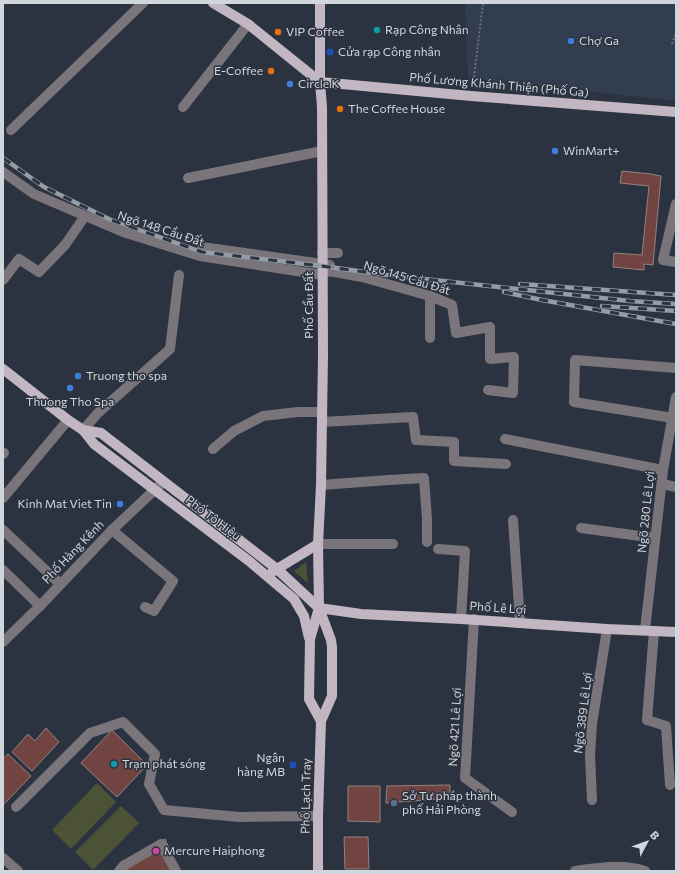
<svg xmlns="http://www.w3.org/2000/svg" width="679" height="874" font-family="Commissioner,sans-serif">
<rect width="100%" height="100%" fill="#2c3340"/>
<!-- built -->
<polygon fill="#323d4f" points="465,3 676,3 676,101 468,78"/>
<!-- green -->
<g fill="#4c5236">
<polygon points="306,562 308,583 294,571"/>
<polygon points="97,783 116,802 71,849 52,830"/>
<polygon points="121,806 139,823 93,870 75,852"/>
</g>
<!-- building -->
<g fill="#714341" stroke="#958280">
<polygon points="622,171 651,174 661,176 653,265 644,264 644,270 613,267 614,253 642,255 649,186 620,183"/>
<polygon points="46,728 59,742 32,771 12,752 28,734 35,741"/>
<polygon points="112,730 147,765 117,797 81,763"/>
<polygon points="8,754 31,776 3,805 3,759"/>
<polygon points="450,785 450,798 386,803 387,786"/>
<polygon points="348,786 380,786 380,822 348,821"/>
<polygon points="344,837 368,837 369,869 345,869"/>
<polygon points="165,839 179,871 127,871 121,862"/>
</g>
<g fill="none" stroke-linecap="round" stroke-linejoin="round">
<!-- path -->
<g stroke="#6c727d" stroke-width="2" stroke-dasharray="2 2" stroke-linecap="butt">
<polyline points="672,44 676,33"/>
<polyline points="473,85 483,3"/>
</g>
<!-- minor -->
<g stroke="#7a757a" stroke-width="10">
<polyline points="183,107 248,24"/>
<polyline points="11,130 143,3"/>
<polyline points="3,172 34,194 123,232 200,256 322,275 329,271 362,277 430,296 452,305 456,333 490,327 490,359 514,357 513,393 488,390"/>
<polyline points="188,178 322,151"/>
<polyline points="676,204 663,260 676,262"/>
<polyline points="202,247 330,265"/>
<polyline points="322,253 338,253"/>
<polyline points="3,280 19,259 39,272 65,245 85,216"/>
<polyline points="430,296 430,338"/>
<polyline points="673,418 574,402 575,360 676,368"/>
<polyline points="322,422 413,417 416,440 454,442 454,461 506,464"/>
<polyline points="83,430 98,413 170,349 179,275"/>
<polyline points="505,439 663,470"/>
<polyline points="213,449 234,431 263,416 298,412 322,412"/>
<polyline points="3,454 4,453"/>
<polyline points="662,484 676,487"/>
<polyline points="321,485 389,480 424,478 427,519 427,542"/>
<polyline points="3,498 68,420"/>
<polyline points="513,520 520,622"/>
<polyline points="581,528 655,538"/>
<polyline points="3,530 60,584"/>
<polyline points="112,530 173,581 154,611 145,607"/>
<polyline points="318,544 393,544"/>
<polyline points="438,549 465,551 461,619"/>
<polyline points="3,570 40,606"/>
<polyline points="474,619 465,778 512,812"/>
<polyline points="645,630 663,470 676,397"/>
<polyline points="654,631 647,720 666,726 670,785"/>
<polyline points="3,642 40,606 112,530 163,482"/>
<polyline points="592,800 590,755 592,724 607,629"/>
<polyline points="16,807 90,733 123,722 155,754 149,784 164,810 239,817 318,816"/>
<polyline points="3,858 18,871"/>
<polyline points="119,871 123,866 161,844 176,871"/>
<path d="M575,871C598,868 622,863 645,871"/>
</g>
<!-- major -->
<g stroke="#c1b6c1" stroke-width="10">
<polyline points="213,3 248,24 320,82"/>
<polyline points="320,3 320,82 322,107 323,355 321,485 318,544 319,608 310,639 309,699 321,721"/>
<polyline points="320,82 471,96 676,112"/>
<polyline points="3,369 68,420 83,430 94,444 249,561 294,599 304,616 309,638"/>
<polyline points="83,430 101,433 277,569 319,608 331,640 332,647 332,696 321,721 318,816 318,871"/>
<polyline points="272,572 318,544"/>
<polyline points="319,608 361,614 461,619 607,629 676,632"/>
</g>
<!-- rail casing -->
<g stroke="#969ca5" stroke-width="4.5">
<g id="rail">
<polyline points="3,158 44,187 111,220 202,252 322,266 387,275 630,301 676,304"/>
<polyline points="520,284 676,295"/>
<polyline points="504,292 542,300 676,324"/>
<polyline points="602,306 676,311"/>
</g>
</g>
<!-- rail -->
<use href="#rail" stroke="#2c3340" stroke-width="3" stroke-dasharray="9" stroke-linecap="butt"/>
<!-- path-bridge -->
<polyline stroke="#6c727d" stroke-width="2" stroke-dasharray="2 2" stroke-linecap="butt" points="333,262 333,273"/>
</g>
<!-- markers -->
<g fill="#0f9aa8" stroke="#2c3340" stroke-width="1.5">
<circle cx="377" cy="30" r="4"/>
<circle cx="114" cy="764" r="4"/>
</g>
<g fill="#e8710a" stroke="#2c3340" stroke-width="1.5">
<circle cx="278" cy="32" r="4"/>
<circle cx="271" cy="71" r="4"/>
<circle cx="340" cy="109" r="4"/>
</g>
<g fill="#3f7fe0" stroke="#2c3340" stroke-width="1.5">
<circle cx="571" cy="41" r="4"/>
<circle cx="290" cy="84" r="4"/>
<circle cx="555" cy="151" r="4"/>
<circle cx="78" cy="376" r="4"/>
<circle cx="70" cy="388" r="4"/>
<circle cx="120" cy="504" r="4"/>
</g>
<g fill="#1a4fb4" stroke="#2c3340" stroke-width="1.5">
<rect x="326" y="48" width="8" height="8" rx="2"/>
<rect x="289" y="761" width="8" height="8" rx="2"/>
</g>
<circle fill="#5c6f8a" stroke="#2c3340" stroke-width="1.5" cx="394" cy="803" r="4"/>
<circle fill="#d1479c" stroke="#2c3340" stroke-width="1.5" cx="156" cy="851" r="4"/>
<g text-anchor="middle" stroke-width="3" stroke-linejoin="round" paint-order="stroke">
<!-- poi labels -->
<g font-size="12" fill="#d1d6dd" stroke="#2c3340" text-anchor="start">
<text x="385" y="34">Rạp Công Nhân</text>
<text x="286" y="36">VIP Coffee</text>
<text x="579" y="45">Chợ Ga</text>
<text x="338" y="56">Cửa rạp Công nhân</text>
<text x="263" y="75" text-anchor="end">E-Coffee</text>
<text x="298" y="88">Circle K</text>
<text x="348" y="113">The Coffee House</text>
<text x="563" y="155">WinMart+</text>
<text x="86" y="380">Truong tho spa</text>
<text x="70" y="406" text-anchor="middle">Thuong Tho Spa</text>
<text x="112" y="508" text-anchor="end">Kinh Mat Viet Tin</text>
<text x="285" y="762" text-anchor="end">Ngân<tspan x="285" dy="14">hàng MB</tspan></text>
<text x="122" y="768">Trạm phát sóng</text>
<text x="402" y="800">Sở Tư pháp thành<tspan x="402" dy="14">phố Hải Phòng</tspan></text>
<text x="164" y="855">Mercure Haiphong</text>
</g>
<!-- street labels -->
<g font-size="12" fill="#d1d6dd" stroke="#2c3340">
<text transform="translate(499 85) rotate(5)" y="4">Phố Lương Khánh Thiện (Phố Ga)</text>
<text transform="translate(161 229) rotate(18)" y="4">Ngõ 148 Cầu Đất</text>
<text transform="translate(407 278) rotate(17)" y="4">Ngõ 145 Cầu Đất</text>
<text transform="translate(309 305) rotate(-90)" y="4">Phố Cầu Đất</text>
<text transform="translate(646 512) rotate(-84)" y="4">Ngõ 280 Lê Lợi</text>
<text transform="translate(213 518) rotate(37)" y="4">Phố Tô Hiệu</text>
<text transform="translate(73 552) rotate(-46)" y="4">Phố Hàng Kênh</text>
<text transform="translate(498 608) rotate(4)" y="4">Phố Lê Lợi</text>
<text transform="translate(583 713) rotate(-83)" y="4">Ngõ 389 Lê Lợi</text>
<text transform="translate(455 727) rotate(-87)" y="4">Ngõ 421 Lê Lợi</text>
<text transform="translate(306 796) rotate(-89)" y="4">Phố Lạch Tray</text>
</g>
</g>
<!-- border -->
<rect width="679" height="874" fill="none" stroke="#d1d6dd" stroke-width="8"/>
<!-- north arrow -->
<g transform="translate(647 842) rotate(49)" stroke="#2c3340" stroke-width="3" paint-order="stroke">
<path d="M0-3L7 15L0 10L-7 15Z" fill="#d1d6dd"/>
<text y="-6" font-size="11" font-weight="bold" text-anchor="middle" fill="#d1d6dd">B</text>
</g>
</svg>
